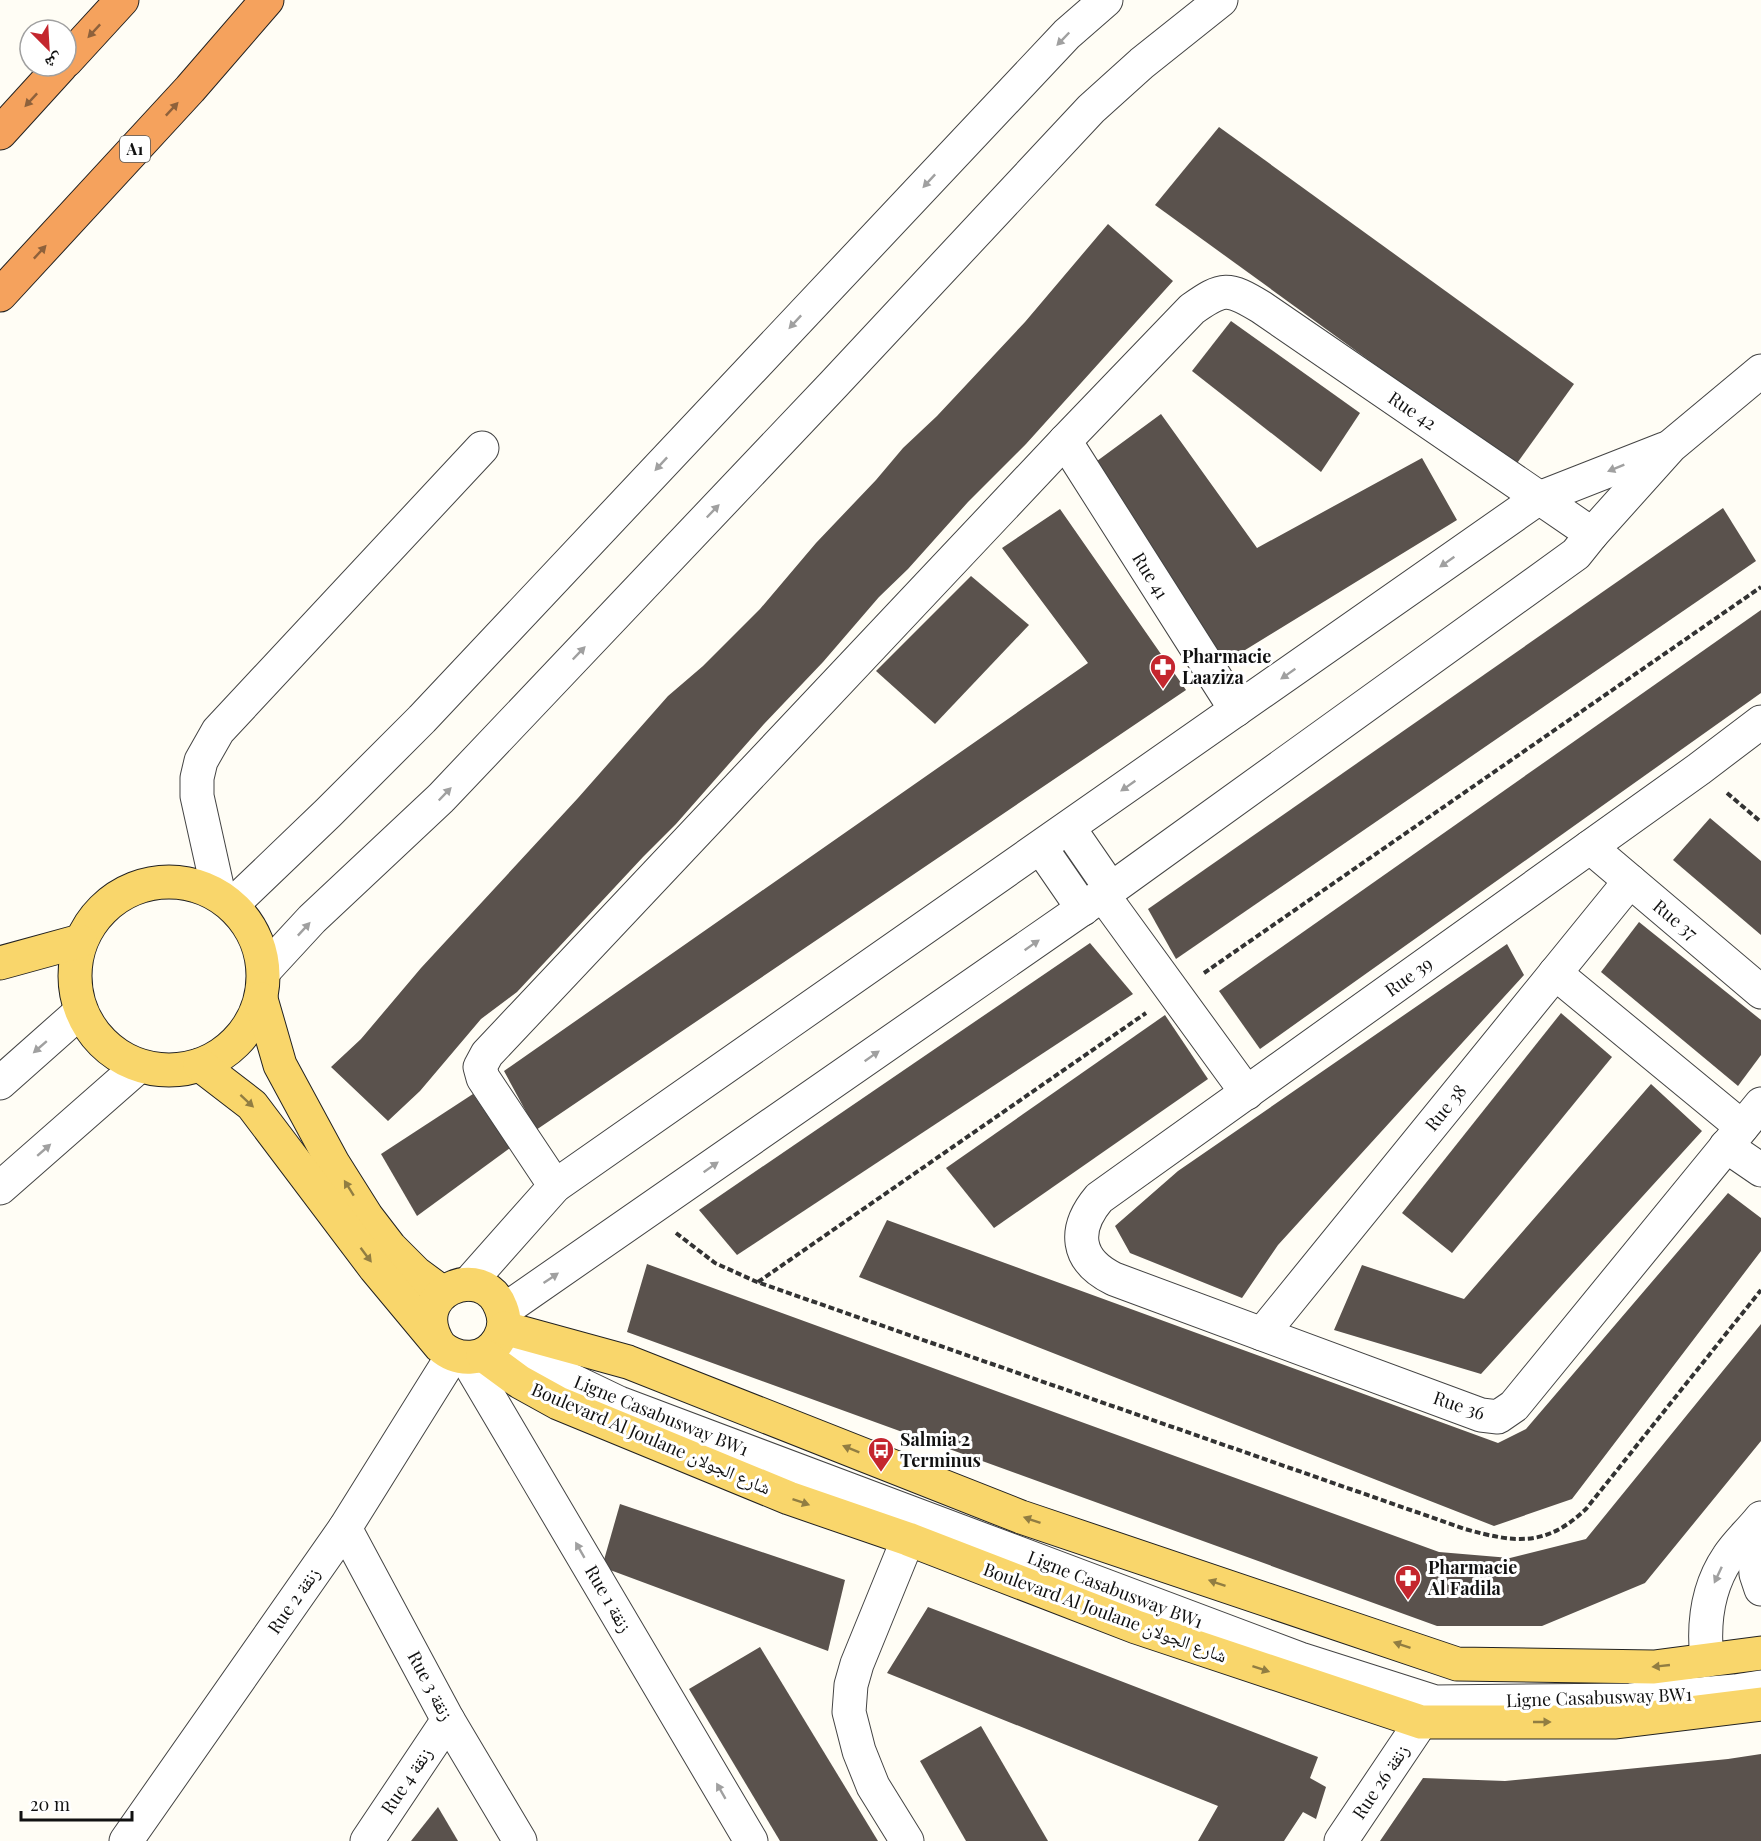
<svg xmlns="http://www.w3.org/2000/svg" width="1761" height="1841" font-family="'Playfair Display','Noto Naskh Arabic',serif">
<rect width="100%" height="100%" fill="#fffdf5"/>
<!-- building -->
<g fill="#5a524d">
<polygon points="1219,127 1574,384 1515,466 1155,205"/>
<polygon points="1108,224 1173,281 1026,444 968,502 908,569 879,597 823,662 764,724 676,824 643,857 517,992 481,1019 420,1091 388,1121 331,1067 361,1039 421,968 578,798 668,696 703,666 760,609 816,543 876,480 903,448 937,416 1025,322"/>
<polygon points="1231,321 1360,413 1321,472 1192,371"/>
<polygon points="1161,414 1257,548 1422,458 1457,520 1224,663 1097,461"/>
<polygon points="1723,508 1756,561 1176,959 1148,909"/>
<polygon points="1060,509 1186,690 536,1130 504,1071 1088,663 1002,548"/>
<polygon points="971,576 1029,625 935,724 876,671"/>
<polygon points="1761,610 1761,693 1260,1049 1219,991"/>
<polygon points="1710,818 1761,861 1761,935 1673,860"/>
<polygon points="1639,922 1761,1020 1761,1055 1738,1086 1601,972"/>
<polygon points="1090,943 1133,994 737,1255 699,1210"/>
<polygon points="1507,944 1524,975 1278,1245 1242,1298 1130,1253 1115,1226 1178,1171"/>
<polygon points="1561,1013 1612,1057 1452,1253 1402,1213"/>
<polygon points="1165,1015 1208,1079 994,1228 946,1168"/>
<polygon points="1651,1084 1702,1131 1481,1374 1334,1330 1362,1265 1464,1299"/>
<polygon points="473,1094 510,1148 417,1216 381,1154"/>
<polygon points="1728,1193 1761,1218 1761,1251 1572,1499 1494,1526 859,1277 887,1220 1498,1443 1526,1429"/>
<polygon points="647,1264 1439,1552 1510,1558 1586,1539 1761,1324 1761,1441 1645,1583 1542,1626 1437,1626 627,1332"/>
<polygon points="620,1504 845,1580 828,1651 602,1567"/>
<polygon points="928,1607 1318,1757 1310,1778 1326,1787 1316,1819 1303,1812 1284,1841 1198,1841 1218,1806 887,1673"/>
<polygon points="760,1647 878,1841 780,1841 689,1689"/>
<polygon points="981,1726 1048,1841 966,1841 920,1761"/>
<polygon points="1761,1754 1761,1841 1380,1841 1423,1778 1505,1781 1728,1759"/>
<polygon points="438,1807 458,1841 411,1841"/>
</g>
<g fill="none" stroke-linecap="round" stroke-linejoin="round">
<!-- minor casing -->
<g stroke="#444" stroke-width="35">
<g id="minor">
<polyline points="1065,441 1236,710"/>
<path d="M1761,722L1699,769L1099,1198C1073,1229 1075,1260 1114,1279L1481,1415L1498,1417L1514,1406L1761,1104"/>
<polyline points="1069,828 1111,889"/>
<polyline points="1590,847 1761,992"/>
<polyline points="1041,848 1083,909"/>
<polyline points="219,895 197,796 197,778 201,761 218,731 482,448"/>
<polyline points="1103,895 1247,1093"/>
<polyline points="232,905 328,813 422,719 1067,34 1106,0"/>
<polyline points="264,971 312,919 441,798 833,385 1091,109 1142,63 1221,0"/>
<polyline points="1555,973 1742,1127"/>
<polyline points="0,1083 80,1012"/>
<polyline points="1726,1146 1761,1170"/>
<path d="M555,1186L483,1078L480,1067L487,1054L1065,441L1192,309C1223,287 1228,287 1261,307L1592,534"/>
<polyline points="0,1188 139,1066"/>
<polyline points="468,1284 555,1186 1539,498 1664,449"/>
<polyline points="503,1311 1111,889 1576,554 1592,534 1671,446 1761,371"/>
<polyline points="1262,1334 1630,881"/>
<polyline points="496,1344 619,1403 1300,1659 1435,1702 1630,1700 1735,1691 1761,1687"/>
<polyline points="466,1358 751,1841"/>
<polyline points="345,1528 448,1720 520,1841"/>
<polyline points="1753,1529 1756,1574 1761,1589"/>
<path d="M1707,1660C1703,1624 1707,1588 1728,1557C1737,1543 1750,1532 1761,1518"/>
<polyline points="126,1841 345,1528 453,1355"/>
<polyline points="367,1841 448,1720"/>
<polyline points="907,1841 873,1786 859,1751 849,1712 851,1685 857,1664 908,1539"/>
<polyline points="1341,1841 1421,1722"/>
</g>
</g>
<!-- major casing -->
<g stroke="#222" stroke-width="35">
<g id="major">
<circle cx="169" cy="976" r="94"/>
<polyline points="0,963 80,941"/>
<polyline points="261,999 280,1065 333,1163 367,1217 390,1247 416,1273 443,1293"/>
<path d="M200,1065L252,1105L375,1268L440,1346C458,1362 486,1362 499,1339C505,1329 505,1318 501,1308C483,1259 404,1293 440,1346"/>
<polyline points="504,1328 628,1362 1021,1517 1457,1664 1654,1667 1761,1653"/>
<polyline points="483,1355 520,1382 558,1403 789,1498 908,1539 1136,1627 1421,1722 1616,1722 1761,1704"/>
</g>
</g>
<!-- highway casing -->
<g stroke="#222" stroke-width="35">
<g id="highway">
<polyline points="66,61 122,0"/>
<polyline points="0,133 61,66"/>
<polyline points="0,295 190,89 267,0"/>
</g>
</g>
<!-- path -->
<g stroke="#333" stroke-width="4" stroke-dasharray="6 3" stroke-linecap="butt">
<polyline points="1727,793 1761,822"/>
<polyline points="1204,973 1761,587"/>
<path d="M676,1233L715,1263L757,1282L1465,1529C1515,1543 1546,1547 1586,1509L1761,1290"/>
<polyline points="758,1282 1146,1013"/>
</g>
<!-- minor -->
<use href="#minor" stroke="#fff" stroke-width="33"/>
<!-- major -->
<use href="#major" stroke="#f9d66b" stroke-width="33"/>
<!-- highway -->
<use href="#highway" stroke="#f5a25d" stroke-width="33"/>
</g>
<!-- one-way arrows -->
<defs><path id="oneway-solid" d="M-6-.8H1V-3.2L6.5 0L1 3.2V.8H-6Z" transform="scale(1.5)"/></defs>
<g fill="#8e613b">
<use href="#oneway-solid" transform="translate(94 31) rotate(133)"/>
<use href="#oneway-solid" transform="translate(31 100) rotate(133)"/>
<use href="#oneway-solid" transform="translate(172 109) rotate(-47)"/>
<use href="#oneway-solid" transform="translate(40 252) rotate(-47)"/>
</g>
<g fill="#a0a0a0">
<use href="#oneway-solid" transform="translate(1063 39) rotate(134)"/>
<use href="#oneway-solid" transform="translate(929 181) rotate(133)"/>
<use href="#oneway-solid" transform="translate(795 322) rotate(133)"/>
<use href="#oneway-solid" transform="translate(661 464) rotate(133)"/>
<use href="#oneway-solid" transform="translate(1616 468) rotate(158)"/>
<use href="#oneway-solid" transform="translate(713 511) rotate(-46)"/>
<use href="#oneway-solid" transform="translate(1447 562) rotate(145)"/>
<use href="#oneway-solid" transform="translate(579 653) rotate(-46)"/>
<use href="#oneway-solid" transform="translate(1288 674) rotate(145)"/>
<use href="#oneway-solid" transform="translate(1128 786) rotate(145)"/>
<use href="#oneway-solid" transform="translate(445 794) rotate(-46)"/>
<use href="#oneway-solid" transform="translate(304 929) rotate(-47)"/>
<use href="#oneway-solid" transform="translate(1032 945) rotate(-35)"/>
<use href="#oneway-solid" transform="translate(40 1047) rotate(139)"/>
<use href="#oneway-solid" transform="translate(872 1056) rotate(-35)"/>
<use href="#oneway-solid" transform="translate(44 1150) rotate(-41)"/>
<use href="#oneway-solid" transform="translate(711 1167) rotate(-35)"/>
<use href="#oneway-solid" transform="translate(551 1278) rotate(-34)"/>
<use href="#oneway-solid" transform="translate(580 1550) rotate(-120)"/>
<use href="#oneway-solid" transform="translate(1718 1575) rotate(115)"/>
<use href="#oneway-solid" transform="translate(721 1791) rotate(-120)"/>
</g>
<g fill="#917d42">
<use href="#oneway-solid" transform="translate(247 1101) rotate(43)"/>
<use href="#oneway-solid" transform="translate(349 1188) rotate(-122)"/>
<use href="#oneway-solid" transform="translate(366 1255) rotate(53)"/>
<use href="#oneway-solid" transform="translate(851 1449) rotate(-158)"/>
<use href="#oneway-solid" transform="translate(801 1502) rotate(19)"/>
<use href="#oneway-solid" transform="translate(1032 1520) rotate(-161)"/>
<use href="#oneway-solid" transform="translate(1217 1583) rotate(-161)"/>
<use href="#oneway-solid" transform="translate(1402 1645) rotate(-161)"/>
<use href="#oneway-solid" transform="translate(1661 1666) rotate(174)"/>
<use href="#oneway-solid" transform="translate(1261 1669) rotate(18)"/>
<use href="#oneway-solid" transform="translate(1542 1722)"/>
</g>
<!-- icons -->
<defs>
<g id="pharmacy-pin" transform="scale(1.35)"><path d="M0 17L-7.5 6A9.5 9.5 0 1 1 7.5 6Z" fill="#c4262e" stroke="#fff"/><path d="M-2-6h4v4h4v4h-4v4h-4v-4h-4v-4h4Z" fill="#fff"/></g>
<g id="bus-pin" transform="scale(1.35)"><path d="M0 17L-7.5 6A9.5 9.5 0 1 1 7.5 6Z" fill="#c4262e" stroke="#fff"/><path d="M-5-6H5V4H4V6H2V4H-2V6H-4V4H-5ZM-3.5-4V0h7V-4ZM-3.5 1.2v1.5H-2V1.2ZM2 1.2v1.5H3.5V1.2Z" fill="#fff"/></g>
</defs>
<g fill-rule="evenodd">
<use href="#pharmacy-pin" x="1163" y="667"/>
<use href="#bus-pin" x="881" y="1450"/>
<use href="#pharmacy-pin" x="1408" y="1578"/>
</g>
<g text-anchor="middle" stroke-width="6" stroke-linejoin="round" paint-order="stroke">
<!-- shield labels -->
<rect fill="#fff" stroke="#585858" stroke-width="1.5" x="120" y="136" width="30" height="26" rx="4.5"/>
<g font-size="16" font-weight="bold" fill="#111">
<text x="135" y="155">A1</text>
</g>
<!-- street labels -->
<g font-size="18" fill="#111" stroke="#fff">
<text transform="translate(1412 411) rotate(34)" y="6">Rue 42</text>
<text transform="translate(1150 576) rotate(58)" y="6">Rue 41</text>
<text transform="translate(1675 920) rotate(40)" y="6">Rue 37</text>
<text transform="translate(1409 977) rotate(-36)" y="6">Rue 39</text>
<text transform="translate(1446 1108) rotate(-51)" y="6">Rue 38</text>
<text transform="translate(1459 1406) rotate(19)" y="6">Rue 36</text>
<text transform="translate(661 1416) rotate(22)" y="6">Ligne Casabusway BW1</text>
<text transform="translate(651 1439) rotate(23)" y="6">Boulevard Al Joulane شارع الجولان</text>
<text transform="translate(1115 1590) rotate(21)" y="6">Ligne Casabusway BW1</text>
<text transform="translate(608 1599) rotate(60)" y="6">Rue 1 زنقة</text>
<text transform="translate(294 1601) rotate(-55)" y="6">Rue 2 زنقة</text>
<text transform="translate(1105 1613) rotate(20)" y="6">Boulevard Al Joulane شارع الجولان</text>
<text transform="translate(430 1686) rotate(62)" y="6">Rue 3 زنقة</text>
<text transform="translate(1599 1698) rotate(-2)" y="6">Ligne Casabusway BW1</text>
<text transform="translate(407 1781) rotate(-56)" y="6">Rue 4 زنقة</text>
<text transform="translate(1381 1782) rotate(-56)" y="6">Rue 26 زنقة</text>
</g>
<!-- poi labels -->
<g font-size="18" font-weight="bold" fill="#111" stroke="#fff" text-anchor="start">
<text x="1182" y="663">Pharmacie<tspan x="1182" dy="21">Laaziza</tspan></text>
<text x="900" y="1446">Salmia 2<tspan x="900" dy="21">Terminus</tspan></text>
<text x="1428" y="1574">Pharmacie<tspan x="1428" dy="21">Al Fadila</tspan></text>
</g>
</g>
<!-- north arrow -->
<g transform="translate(48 48) rotate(156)"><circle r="28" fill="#ffffff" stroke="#a0a0a0" stroke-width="1.5"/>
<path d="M0-4.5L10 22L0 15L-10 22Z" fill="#c4262e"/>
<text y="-9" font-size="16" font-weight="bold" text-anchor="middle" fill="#111111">ش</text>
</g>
<!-- scale -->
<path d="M21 1811v9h111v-9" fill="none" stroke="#111111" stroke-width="3"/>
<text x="30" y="1811" font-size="18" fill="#111111" stroke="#ffffff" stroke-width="4.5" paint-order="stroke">20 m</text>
</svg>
